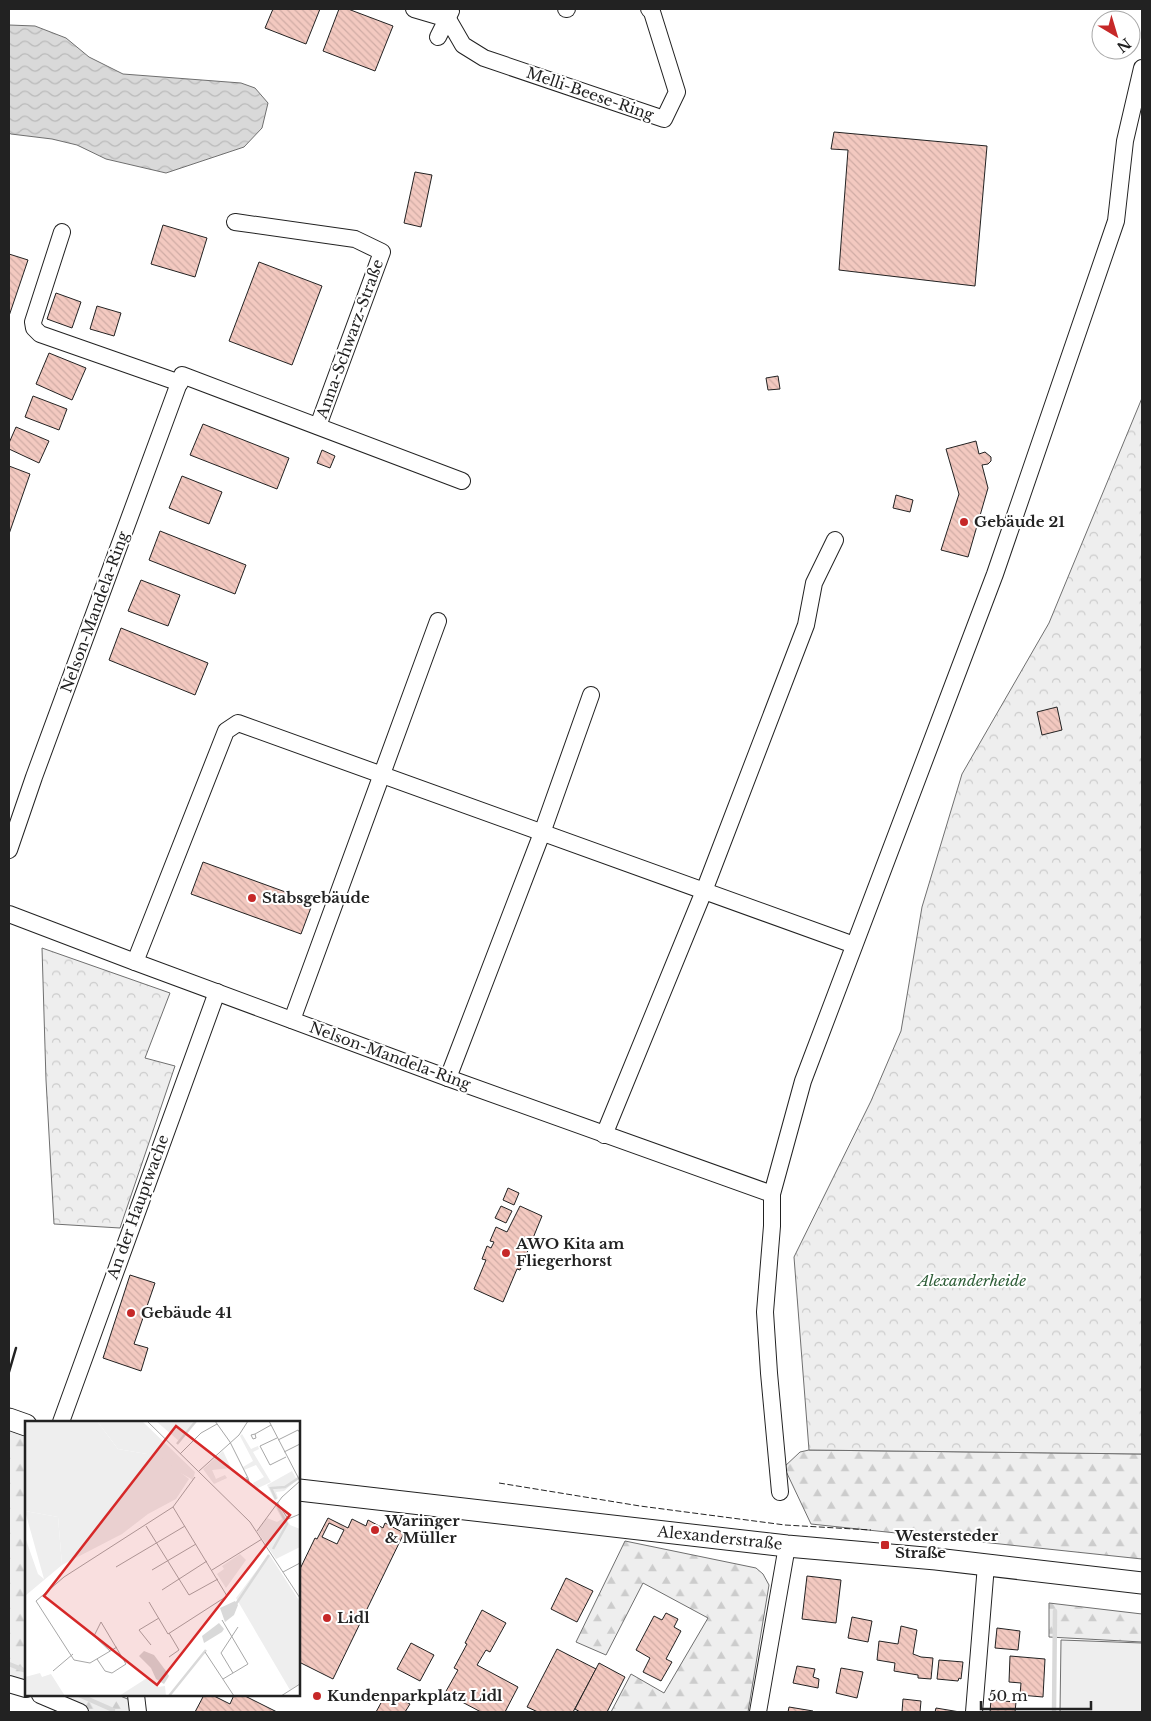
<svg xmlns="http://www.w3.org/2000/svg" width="1151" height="1721" font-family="'Libre Baskerville',serif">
<defs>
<pattern id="forest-firs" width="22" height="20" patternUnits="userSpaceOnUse" patternTransform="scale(1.25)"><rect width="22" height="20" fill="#eee"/><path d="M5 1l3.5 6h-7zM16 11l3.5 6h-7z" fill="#ccc"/></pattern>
<pattern id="park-crowns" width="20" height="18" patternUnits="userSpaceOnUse" patternTransform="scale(1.25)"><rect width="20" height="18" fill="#eee"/><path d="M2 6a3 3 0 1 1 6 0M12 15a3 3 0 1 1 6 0" fill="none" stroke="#ccc"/></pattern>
<pattern id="water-waves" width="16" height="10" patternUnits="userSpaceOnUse" patternTransform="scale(1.25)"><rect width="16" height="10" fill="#d9d9d9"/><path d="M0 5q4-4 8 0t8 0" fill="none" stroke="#bababa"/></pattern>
<pattern id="building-back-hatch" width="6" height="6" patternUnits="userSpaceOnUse" patternTransform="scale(1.25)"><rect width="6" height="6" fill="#f3c9c0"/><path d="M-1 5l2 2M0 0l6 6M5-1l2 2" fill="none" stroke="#d0aca5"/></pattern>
</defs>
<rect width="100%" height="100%" fill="#fff"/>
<!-- forest -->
<g fill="url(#forest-firs)" stroke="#6f6f6f">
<polygon points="9,1420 26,1425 26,1689 9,1685"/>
<polygon points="809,1450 1142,1454 1142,1559 811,1524 784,1467 800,1452"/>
<polygon points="625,1541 756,1568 763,1574 769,1585 748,1712 611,1712 631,1674 664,1693 708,1618 643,1583 606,1655 576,1642"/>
<polygon points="1049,1603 1142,1614 1142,1642 1049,1637"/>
<polygon points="39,1695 118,1695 137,1703 138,1712 79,1712"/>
</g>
<!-- park -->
<g fill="url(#park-crowns)" stroke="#6f6f6f">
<polygon points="1142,398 1142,1454 809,1450 794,1257 871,1101 901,1031 922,907 962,774 1049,623"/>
<polygon points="42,948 170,993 145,1058 175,1066 120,1228 54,1224 46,1080"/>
</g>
<!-- pitch -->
<polygon fill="#eee" stroke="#6f6f6f" points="1061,1640 1142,1643 1142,1712 1060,1712"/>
<!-- water -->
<polygon fill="url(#water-waves)" stroke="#6f6f6f" points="9,25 35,26 66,38 89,57 123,74 241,83 255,88 268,103 262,128 244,147 166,173 106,159 77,145 52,139 11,134 9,133"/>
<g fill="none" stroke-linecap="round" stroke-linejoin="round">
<!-- stream -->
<g stroke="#d9d9d9" stroke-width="4.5">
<polyline points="9,1664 26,1671"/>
<polyline points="79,1695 113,1710"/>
<polyline points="1054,1712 1055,1611"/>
</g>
</g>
<!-- building -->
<g fill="url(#building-back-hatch)" stroke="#222" fill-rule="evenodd">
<polygon points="273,9 320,9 306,44 265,28"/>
<polygon points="339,9 348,9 393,26 375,71 323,51"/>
<polygon points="834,132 987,146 975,286 839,270 848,150 831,149"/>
<polygon points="415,172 432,175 421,227 404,223"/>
<polygon points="163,225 207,238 195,277 151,264"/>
<polygon points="9,254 28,260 9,316"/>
<polygon points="259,262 322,286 292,365 229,341"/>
<polygon points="56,293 81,302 72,328 47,319"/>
<polygon points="97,306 121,313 114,336 90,329"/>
<polygon points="49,353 86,368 72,400 36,384"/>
<polygon points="778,376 780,389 768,390 766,378"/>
<polygon points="33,396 67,409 59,430 25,417"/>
<polygon points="203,424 289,458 277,489 190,455"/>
<polygon points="16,427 49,441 39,463 9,449 9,443"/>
<polygon points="976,441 979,454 985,452 991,457 991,461 988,464 982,465 988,488 968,557 941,550 959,494 946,449"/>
<polygon points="322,450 335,456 330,468 317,463"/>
<polygon points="9,466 30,474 9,534"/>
<polygon points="182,476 222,492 209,524 169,508"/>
<polygon points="896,495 913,500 910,512 893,508"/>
<polygon points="160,531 246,565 235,594 149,560"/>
<polygon points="141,580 180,595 168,626 128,611"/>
<polygon points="121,628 208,663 195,695 109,660"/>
<polygon points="1057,707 1062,730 1042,735 1037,712"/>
<polygon points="203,862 313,902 301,934 191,894"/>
<polygon points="508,1188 519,1193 514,1205 503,1200"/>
<polygon points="501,1206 512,1211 506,1223 495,1218"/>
<polygon points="520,1206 542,1216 520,1270 517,1269 503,1302 474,1289 486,1260 482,1259 487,1246 491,1248 494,1242 490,1241 496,1227 507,1232"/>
<polygon points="130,1275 155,1283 134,1344 148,1348 141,1371 103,1358"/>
<path d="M328,1518L348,1528L352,1519L366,1526L368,1520L383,1528L385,1523L404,1533L333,1679L299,1662V1571L315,1538L317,1539ZM329,1523L344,1530L337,1544L322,1537Z"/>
<polygon points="807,1576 841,1580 836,1623 802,1619"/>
<polygon points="566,1578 593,1591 577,1622 551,1609"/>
<polygon points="482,1610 506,1623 490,1652 486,1650 477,1665 518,1687 505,1712 481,1712 445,1693 458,1670 454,1668 467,1644 465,1643"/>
<polygon points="666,1613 678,1619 674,1627 681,1631 666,1659 672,1662 661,1681 643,1672 650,1658 636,1650 654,1616 662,1620"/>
<polygon points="852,1617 872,1621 868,1642 848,1638"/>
<polygon points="901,1626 917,1630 913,1654 921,1657 933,1658 931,1679 918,1678 918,1675 894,1671 895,1663 877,1660 879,1641 898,1644"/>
<polygon points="997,1628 1020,1631 1018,1650 995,1648"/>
<polygon points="411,1643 434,1655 420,1681 397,1669"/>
<polygon points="557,1649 596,1669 573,1712 538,1712 527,1707"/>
<polygon points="1010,1656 1045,1659 1043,1697 1020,1695 1021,1683 1009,1682"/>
<polygon points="939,1660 963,1662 961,1679 959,1678 958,1681 937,1679"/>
<polygon points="599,1663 625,1677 607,1712 580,1712 575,1709"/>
<polygon points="797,1666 815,1669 813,1677 819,1679 818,1688 793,1683"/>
<polygon points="841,1668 863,1672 857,1698 836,1693"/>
<polygon points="387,1692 410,1704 405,1712 376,1712"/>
<polygon points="204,1695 212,1695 230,1704 234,1695 243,1695 277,1712 195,1712"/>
<polygon points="903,1699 921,1701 920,1712 902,1712"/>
<polygon points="991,1700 1016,1702 1015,1712 990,1712"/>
<polygon points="789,1707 813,1711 813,1712 788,1712"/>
<polygon points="936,1708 960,1712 935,1712"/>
</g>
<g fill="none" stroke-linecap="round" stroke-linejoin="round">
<!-- minor casing -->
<g stroke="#222" stroke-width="18">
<g id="minor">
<polyline points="414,9 448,19 463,45 484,58 664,119 677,92 652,12 649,9"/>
<polyline points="566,9 567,9"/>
<polyline points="438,37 451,11"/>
<polyline points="235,222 355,239 382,252 318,426"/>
<polyline points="62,232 33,322 34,328 40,334 180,383"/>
<polyline points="9,850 34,777 182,375 462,481"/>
<polyline points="9,914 135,962 448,1078 772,1194"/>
<polyline points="135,962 226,731 238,723 854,945"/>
<polyline points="292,1020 438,621"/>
<polyline points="448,1078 542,833 591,695"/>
<polyline points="604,1135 704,891 806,625 814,583 835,540"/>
<polyline points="61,1422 217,992"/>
<polyline points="780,1492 769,1373 765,1312 772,1226 772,1194 803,1081 995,574 1116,221 1125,141 1142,68"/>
<polyline points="9,1684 26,1689"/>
<polyline points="40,1695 80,1712"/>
<polyline points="136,1695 138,1712"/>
<polyline points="758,1712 787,1546"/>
<polyline points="974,1712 986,1565"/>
</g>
</g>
<!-- major casing -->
<g stroke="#222" stroke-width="23">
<g id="major">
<polyline points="9,1419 26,1425"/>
<polyline points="299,1490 787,1546 936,1559 1142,1583"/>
</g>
</g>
<!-- minor -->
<use href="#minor" stroke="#fff" stroke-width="16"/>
<!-- major -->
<use href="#major" stroke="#fff" stroke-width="21"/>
<!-- fence -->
<polyline stroke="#222" stroke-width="1" stroke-dasharray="6 2.5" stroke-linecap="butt" points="499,1483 640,1506 785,1525 871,1530"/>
<!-- wall -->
<polyline stroke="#222" stroke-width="2.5" points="9,1372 16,1348"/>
</g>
<!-- markers -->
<g fill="#c62828" stroke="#fff" stroke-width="2">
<circle cx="964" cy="522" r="5"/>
<circle cx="252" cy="898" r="5"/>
<circle cx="506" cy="1253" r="5"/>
<circle cx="131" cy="1313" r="5"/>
<circle cx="375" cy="1530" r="5"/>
<rect x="880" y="1540" width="10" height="10" rx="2.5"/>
<circle cx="327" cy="1618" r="5"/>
<circle cx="317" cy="1696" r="5"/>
</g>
<g text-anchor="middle" stroke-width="4" stroke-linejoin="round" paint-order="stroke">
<!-- street labels -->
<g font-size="15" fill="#222" stroke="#fff">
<text transform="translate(590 94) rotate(19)" y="5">Melli-Beese-Ring</text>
<text transform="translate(350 339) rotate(-70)" y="5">Anna-Schwarz-Straße</text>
<text transform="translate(95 612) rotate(-70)" y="5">Nelson-Mandela-Ring</text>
<text transform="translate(390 1056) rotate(20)" y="5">Nelson-Mandela-Ring</text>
<text transform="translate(138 1207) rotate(-70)" y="5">An der Hauptwache</text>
<text transform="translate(720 1538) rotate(6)" y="5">Alexanderstraße</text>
</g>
<!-- poi labels -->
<g font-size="15" font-weight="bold" fill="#222" stroke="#fff" text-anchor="start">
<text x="974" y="527">Gebäude 21</text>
<text x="262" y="903">Stabsgebäude</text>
<text x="516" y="1249">AWO Kita am<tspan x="516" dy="17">Fliegerhorst</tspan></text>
<text x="141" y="1318">Gebäude 41</text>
<text x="385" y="1526">Waringer<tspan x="385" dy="17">&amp; Müller</tspan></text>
<text x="895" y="1541">Westersteder<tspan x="895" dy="17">Straße</tspan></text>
<text x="337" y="1623">Lidl</text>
<text x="327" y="1701">Kundenparkplatz Lidl</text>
</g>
<!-- park labels -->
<g font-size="15" font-style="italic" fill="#2f5e38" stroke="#fff">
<text x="972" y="1286">Alexanderheide</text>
</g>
</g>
<!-- overview -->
<g transform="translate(25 1421)">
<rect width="275" height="275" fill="#fff"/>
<path d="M267,50L272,59L259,70L251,71L253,77L250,80L242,64ZM0,90L33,96L37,144L0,175V116L13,153L19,158Z" fill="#eee"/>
<path d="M72,0H117L170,51L168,59L122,33L93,28ZM198,30L206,47L187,49L191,58L200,54L202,57L189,63L178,48ZM252,81L265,104L275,108V126L251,138L232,110L242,97L252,101L257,98L250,85ZM244,133L275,181V263L265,269L211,177ZM15,252L17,256L26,253L40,275H0V256ZM122,257L132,266L140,265L141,275H94Z" fill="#eee"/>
<path d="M0,0H72L93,28L122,33L128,30L164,58L151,78L123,93L97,113L37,144L33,96L0,90ZM217,13L226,28L233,25L234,28L228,31L246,61L231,68L228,62L239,56L231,44L219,49L218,46L228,40L215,15ZM215,133L221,139L201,167L192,153L199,148L197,145ZM120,261L126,265L119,275H110L108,269Z" fill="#eee"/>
<path d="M131,0H170L154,20Z" fill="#eee"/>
<path d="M210,180L213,184L209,194L200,201L195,187ZM194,202L199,208L197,211L179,222L177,215ZM119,230L129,234L141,250L144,255L139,263L131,258L126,247L114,235Z" fill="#d9d9d9"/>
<path fill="none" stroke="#d9d9d9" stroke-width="2.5" d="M152,23L171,0M251,78L246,67L260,66L275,56M248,128L262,103L253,86M211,183L244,134M144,275L181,229"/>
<path fill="none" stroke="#a7a7a7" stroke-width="1" d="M122,0L225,101L275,177M190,0L205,21L223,57L224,61L221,56M244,0L275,60M230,13L231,17L228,18L226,14L230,13L246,4M252,17L235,25L245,44L261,36M253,19L273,9L275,12M259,31L275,23M155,33L176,12L192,3M174,50L214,14L223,0M252,81L263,98L275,93M121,105L164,174L193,158M232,110L257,76L275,60M91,146L160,105M127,149L171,123M187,149L237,118M258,151L275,142M137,169L182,140M124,181L143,213L202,175L148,86M197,199L223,243L198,258M126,224L114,209L134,197M92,226L65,242L49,239L11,180L39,156L148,86L170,56M180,231L209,275M144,236L154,229L144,212M72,238L80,250L87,252L101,243L76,201L69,215L85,230M28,250L48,233M208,252L196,232L213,206M256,275L275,263"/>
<path fill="#d62828" fill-opacity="0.15" stroke="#d62828" stroke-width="2.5" d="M151,5L265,94L132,264L19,175Z"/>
<rect width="275" height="275" fill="none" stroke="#222" stroke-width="2.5"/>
</g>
<!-- border -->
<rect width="1151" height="1721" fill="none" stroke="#222222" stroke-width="20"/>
<!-- north arrow -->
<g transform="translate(1116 35) rotate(142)"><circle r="24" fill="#ffffff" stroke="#a7a7a7"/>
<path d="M0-4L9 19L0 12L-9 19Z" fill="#c62828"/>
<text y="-8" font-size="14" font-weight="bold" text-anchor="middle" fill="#222222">N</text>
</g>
<!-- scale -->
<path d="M981 1701v8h110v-8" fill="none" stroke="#222222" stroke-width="2.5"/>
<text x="988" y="1701" font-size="15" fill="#222222" stroke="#ffffff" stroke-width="4" paint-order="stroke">50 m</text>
</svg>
